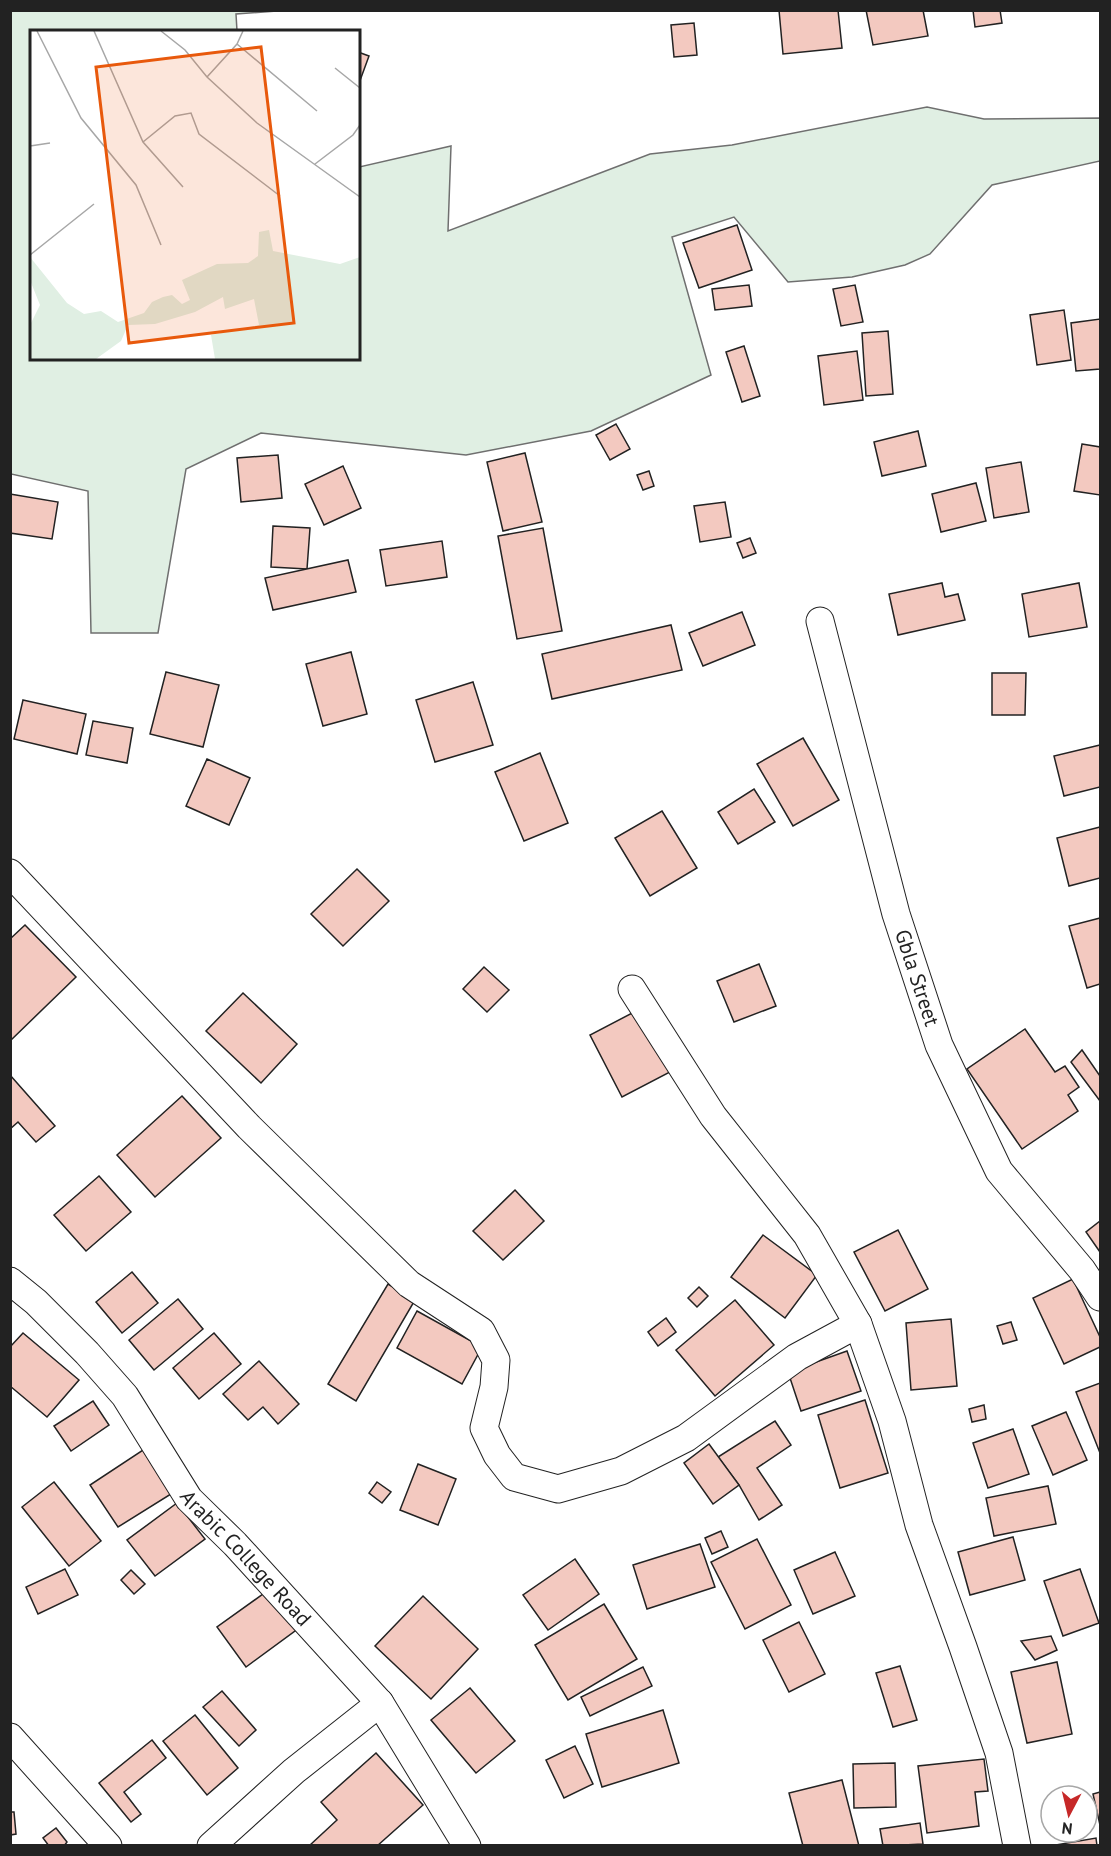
<svg xmlns="http://www.w3.org/2000/svg" width="1111" height="1856" font-family="'PT Sans',sans-serif">
<rect width="100%" height="100%" fill="#fff"/>
<!-- green -->
<polygon fill="#e0efe3" stroke="#6f6f6f" stroke-width="1.5" points="11,10 277,11 236,14 237,31 32,32 32,358 358,358 359,167 451,146 448,231 650,154 732,145 927,107 984,119 1100,118 1100,161 992,185 930,254 905,265 852,277 788,282 734,217 672,237 711,375 591,431 466,455 261,433 186,469 158,633 91,633 88,491 11,474"/>
<!-- building -->
<g fill="#f3c9c0" stroke="#222" stroke-width="1.5">
<polygon points="779,10 838,10 842,48 783,54"/>
<polygon points="866,10 923,10 928,36 873,45"/>
<polygon points="973,10 1000,10 1002,23 975,27"/>
<polygon points="694,23 697,55 674,57 671,25"/>
<polygon points="358,52 369,56 358,86"/>
<polygon points="737,225 752,270 699,288 683,243"/>
<polygon points="749,285 752,306 715,310 712,289"/>
<polygon points="855,285 863,322 841,326 833,289"/>
<polygon points="1064,310 1071,360 1037,365 1030,315"/>
<polygon points="1100,319 1100,369 1076,371 1071,323"/>
<polygon points="888,331 893,394 866,396 862,333"/>
<polygon points="744,346 760,396 742,402 726,352"/>
<polygon points="857,351 863,400 824,405 818,356"/>
<polygon points="616,424 630,449 610,460 596,435"/>
<polygon points="918,431 926,466 882,476 874,442"/>
<polygon points="1082,444 1100,447 1100,495 1074,491"/>
<polygon points="525,453 542,522 503,531 487,462"/>
<polygon points="278,455 282,498 241,502 237,458"/>
<polygon points="1021,462 1029,512 994,518 986,468"/>
<polygon points="343,466 361,508 324,525 305,484"/>
<polygon points="649,471 654,486 643,490 637,475"/>
<polygon points="976,483 986,521 941,532 932,494"/>
<polygon points="10,494 58,502 52,539 10,533"/>
<polygon points="725,502 731,537 700,542 694,506"/>
<polygon points="273,526 310,528 307,569 271,567"/>
<polygon points="543,528 562,631 517,639 498,536"/>
<polygon points="750,538 756,553 743,558 737,543"/>
<polygon points="442,541 447,577 386,586 380,550"/>
<polygon points="348,560 356,592 273,610 265,578"/>
<polygon points="942,583 945,597 958,594 965,620 898,635 889,594"/>
<polygon points="1079,583 1087,627 1029,637 1022,594"/>
<polygon points="742,612 755,645 703,666 689,633"/>
<polygon points="671,625 682,670 552,699 542,654"/>
<polygon points="351,652 367,714 323,726 306,664"/>
<polygon points="166,672 219,685 203,747 150,734"/>
<polygon points="992,673 1026,673 1025,715 992,715"/>
<polygon points="473,682 493,745 435,762 416,700"/>
<polygon points="23,700 86,714 77,754 14,739"/>
<polygon points="93,721 133,728 127,763 86,755"/>
<polygon points="803,738 839,800 793,826 757,764"/>
<polygon points="1100,745 1100,787 1064,796 1054,756"/>
<polygon points="540,753 568,823 524,841 495,772"/>
<polygon points="207,759 250,778 229,825 186,806"/>
<polygon points="754,789 775,822 738,844 718,812"/>
<polygon points="662,811 697,868 650,896 615,838"/>
<polygon points="1100,827 1100,878 1069,886 1057,838"/>
<polygon points="357,869 389,901 343,946 311,914"/>
<polygon points="1100,918 1100,984 1087,988 1069,926"/>
<polygon points="25,925 76,977 10,1041 10,939"/>
<polygon points="759,964 776,1006 734,1022 717,981"/>
<polygon points="484,967 509,990 487,1012 463,989"/>
<polygon points="243,993 297,1044 261,1083 206,1031"/>
<polygon points="638,1010 670,1072 622,1097 590,1035"/>
<polygon points="1025,1029 1055,1072 1065,1066 1079,1087 1068,1095 1078,1111 1022,1149 967,1069"/>
<polygon points="1082,1050 1100,1076 1100,1101 1071,1062"/>
<polygon points="10,1075 55,1126 36,1142 18,1122 10,1129"/>
<polygon points="182,1096 221,1138 155,1197 117,1155"/>
<polygon points="99,1176 131,1212 86,1251 54,1215"/>
<polygon points="515,1190 544,1221 503,1260 473,1231"/>
<polygon points="1100,1221 1100,1252 1086,1232"/>
<polygon points="898,1230 928,1289 885,1311 854,1252"/>
<polygon points="763,1235 817,1275 785,1318 731,1277"/>
<polygon points="132,1272 158,1303 122,1333 96,1302"/>
<polygon points="1073,1279 1100,1337 1100,1347 1064,1364 1033,1298"/>
<polygon points="388,1284 415,1300 356,1401 328,1384"/>
<polygon points="699,1287 708,1296 697,1307 688,1298"/>
<polygon points="178,1299 203,1329 154,1370 129,1340"/>
<polygon points="735,1300 774,1345 715,1396 676,1350"/>
<polygon points="417,1311 482,1347 462,1384 397,1348"/>
<polygon points="666,1318 676,1332 658,1346 648,1332"/>
<polygon points="951,1319 957,1386 911,1390 906,1323"/>
<polygon points="1011,1322 1017,1340 1003,1344 997,1326"/>
<polygon points="23,1333 79,1380 47,1417 10,1386 10,1347"/>
<polygon points="214,1333 241,1364 199,1399 173,1368"/>
<polygon points="847,1351 861,1391 801,1411 788,1372"/>
<polygon points="259,1361 299,1404 278,1424 263,1407 248,1420 223,1394"/>
<polygon points="1100,1383 1100,1453 1076,1392"/>
<polygon points="865,1400 888,1473 840,1488 818,1415"/>
<polygon points="93,1401 109,1425 71,1451 54,1426"/>
<polygon points="984,1405 986,1419 972,1422 969,1409"/>
<polygon points="1066,1412 1087,1460 1053,1475 1032,1426"/>
<polygon points="775,1421 791,1445 757,1468 782,1505 759,1520 739,1485 718,1457"/>
<polygon points="1013,1429 1029,1474 988,1488 973,1443"/>
<polygon points="709,1444 739,1485 713,1504 684,1463"/>
<polygon points="143,1450 171,1494 118,1527 90,1485"/>
<polygon points="418,1464 456,1479 438,1525 400,1510"/>
<polygon points="54,1482 101,1541 69,1566 22,1507"/>
<polygon points="377,1482 391,1492 382,1503 369,1493"/>
<polygon points="1048,1486 1056,1524 994,1536 986,1498"/>
<polygon points="177,1503 205,1539 155,1576 127,1540"/>
<polygon points="721,1531 728,1547 712,1554 705,1538"/>
<polygon points="1013,1537 1025,1580 970,1595 958,1552"/>
<polygon points="757,1539 791,1605 745,1629 711,1562"/>
<polygon points="700,1544 715,1587 647,1609 633,1565"/>
<polygon points="835,1552 855,1596 813,1614 794,1570"/>
<polygon points="575,1559 599,1594 548,1630 523,1595"/>
<polygon points="65,1569 78,1595 38,1614 26,1587"/>
<polygon points="1080,1569 1099,1623 1063,1636 1044,1581"/>
<polygon points="131,1570 145,1584 134,1594 121,1580"/>
<polygon points="270,1589 299,1628 246,1667 217,1627"/>
<polygon points="423,1596 478,1649 431,1699 375,1646"/>
<polygon points="604,1604 637,1659 568,1700 535,1645"/>
<polygon points="799,1622 825,1674 789,1692 763,1640"/>
<polygon points="1051,1636 1057,1650 1035,1660 1021,1641"/>
<polygon points="1057,1662 1072,1734 1027,1743 1011,1672"/>
<polygon points="900,1666 917,1720 893,1727 876,1673"/>
<polygon points="643,1667 652,1686 590,1716 581,1697"/>
<polygon points="470,1688 515,1741 476,1773 431,1720"/>
<polygon points="222,1691 256,1730 239,1746 203,1707"/>
<polygon points="663,1710 679,1763 602,1787 586,1734"/>
<polygon points="195,1715 238,1768 207,1795 163,1741"/>
<polygon points="152,1740 166,1758 124,1792 141,1814 131,1822 99,1783"/>
<polygon points="575,1746 593,1784 564,1798 546,1760"/>
<polygon points="376,1753 423,1805 377,1846 309,1846 337,1820 321,1802"/>
<polygon points="984,1759 988,1791 975,1792 979,1826 927,1833 918,1766"/>
<polygon points="895,1763 896,1807 854,1808 853,1764"/>
<polygon points="842,1780 859,1846 803,1846 789,1793"/>
<polygon points="1100,1792 1100,1825 1093,1794"/>
<polygon points="10,1812 14,1812 16,1834 10,1835"/>
<polygon points="920,1823 923,1844 883,1846 880,1829"/>
<polygon points="56,1828 67,1842 64,1846 49,1846 43,1838"/>
<polygon points="1096,1838 1097,1846 1050,1846"/>
</g>
<g fill="none" stroke-linecap="round" stroke-linejoin="round">
<!-- street casing -->
<g stroke="#222" stroke-width="29">
<g id="street">
<path id="s1" d="M820,621L896,914L939,1045L999,1171L1082,1270L1100,1297"/>
<polyline points="10,873 249,1127 409,1284 481,1331 496,1360 494,1387 484,1428 497,1455 514,1477 558,1489 621,1471 686,1438 797,1357 858,1324"/>
<polyline points="632,989 713,1116 807,1235 858,1324 892,1421 919,1525 963,1647 999,1753 1017,1846"/>
<path id="s2" d="M10,1281L36,1302L87,1353L125,1396L189,1499L235,1544L380,1703L467,1846"/>
<polyline points="10,1737 108,1846"/>
<polyline points="211,1846 294,1771 380,1703"/>
</g>
</g>
<!-- street -->
<use href="#street" stroke="#fff" stroke-width="27"/>
</g>
<g text-anchor="middle" stroke-width="4.5" stroke-linejoin="round" paint-order="stroke">
<!-- street labels -->
<g font-size="21" fill="#222" stroke="#fff">
<text dy="7" stroke="none"><textPath href="#s1" startOffset="370">Gbla Street</textPath></text>
<text dy="7" stroke="none"><textPath href="#s2" startOffset="366">Arabic College Road</textPath></text>
</g>
</g>
<!-- overview -->
<g transform="translate(30 30)">
<rect width="330" height="330" fill="#fff"/>
<path d="M239,200L243,221L310,234L330,227V329H185L181,305L229,295L224,269L195,279L193,267L165,282L125,294L98,295L91,311L66,329H0V295L10,275L0,250V227L37,273L54,284L71,281L88,292L114,283L122,272L133,267L142,265L152,274L160,270L152,250L187,234L218,233L228,226L229,202Z" fill="#e0efe3"/>
<path fill="none" stroke="#a7a7a7" stroke-width="1.5" d="M7,1L51,88L106,155L131,215M64,1L113,112L153,157M131,1L155,20L177,47L227,93L330,167M207,14L287,81M305,38L330,58M177,47L207,14L213,1M113,112L145,86L161,83L169,104L250,166M0,116L20,113M285,134L323,105L330,95M0,225L64,174"/>
<path fill="#e8590c" fill-opacity="0.15" stroke="#e8590c" stroke-width="3" d="M231,17L264,293L99,313L66,37Z"/>
<rect width="330" height="330" fill="none" stroke="#222" stroke-width="3"/>
</g>
<!-- border -->
<rect width="1111" height="1856" fill="none" stroke="#222222" stroke-width="24"/>
<!-- north arrow -->
<g transform="translate(1069 1814) rotate(187)"><circle r="28" fill="#ffffff" stroke="#a7a7a7" stroke-width="1.5"/>
<path d="M0-4.5L10 22L0 15L-10 22Z" fill="#c62828"/>
<text y="-9" font-size="16" font-weight="bold" text-anchor="middle" fill="#222222">N</text>
</g>
</svg>
